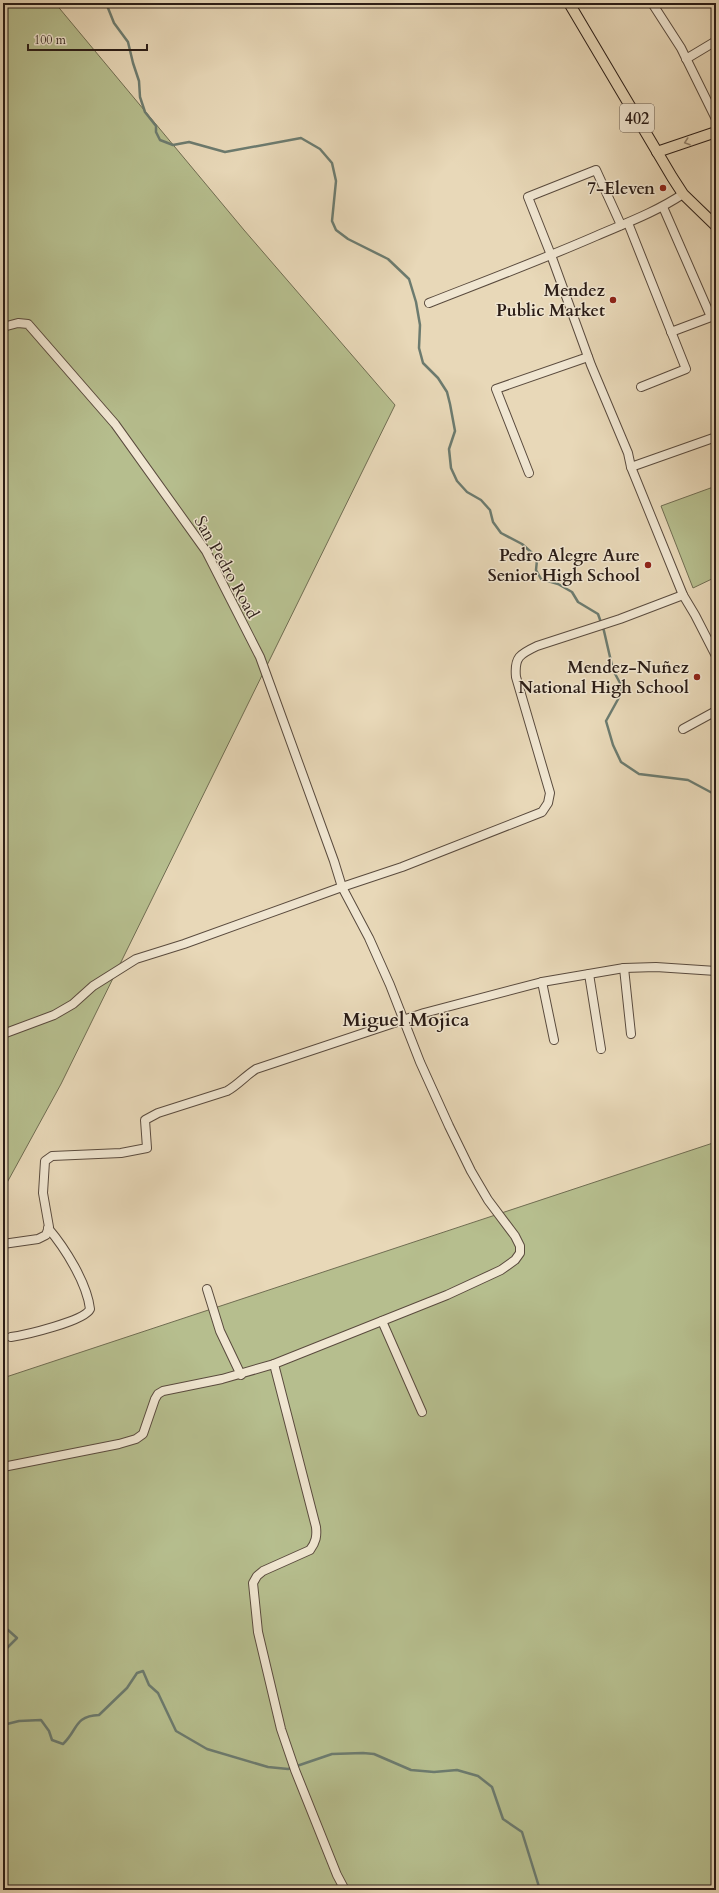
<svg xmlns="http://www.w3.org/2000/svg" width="719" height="1893" font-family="Cardo,serif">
<rect width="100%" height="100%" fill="#e8d8b8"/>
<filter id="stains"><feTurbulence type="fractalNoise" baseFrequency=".005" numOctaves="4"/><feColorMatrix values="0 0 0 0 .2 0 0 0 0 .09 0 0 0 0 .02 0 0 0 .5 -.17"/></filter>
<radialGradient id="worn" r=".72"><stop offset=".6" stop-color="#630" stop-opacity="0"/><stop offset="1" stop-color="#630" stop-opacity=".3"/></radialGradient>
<!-- green -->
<g fill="#b6be8e" stroke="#706d52">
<polygon points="3,3 55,3 244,230 395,405 61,1084 3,1190"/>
<polygon points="716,486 716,577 693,588 661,506"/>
<polygon points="716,1142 716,1890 3,1890 3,1378"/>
</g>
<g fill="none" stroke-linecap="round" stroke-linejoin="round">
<!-- stream -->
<g stroke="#6c7b6f" stroke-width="2.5">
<polyline points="106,3 114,23 128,42 133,63 139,81 140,97 145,112 156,126 156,132 160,140 173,145 189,142 225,152 301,138 320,149 332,163 336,181 332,221 336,230 348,239 388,259 409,279 416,302 420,325 419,348 423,363 438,378 447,392 450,404 455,431 449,449 451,468 457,481 467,492 481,500 490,510 493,522 501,533 522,544 531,552 537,560 536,570 541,579 558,584 572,592 578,602 598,614 604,631 613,670 620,683 622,692 606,721 613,745 621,762 639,774 688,780 716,795"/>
<polyline points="3,1629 8,1630 17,1638 3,1652"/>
<path d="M3,1725L19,1721L41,1720L49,1731L52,1740L63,1744C78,1730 74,1716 99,1715L127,1688L137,1673L143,1671L149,1685L158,1693L176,1731L207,1749L268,1767L288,1769L332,1754L363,1753L374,1754L411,1770L434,1772L457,1770L478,1776L492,1787L503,1819L522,1832L540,1890"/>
</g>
<!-- minor casing -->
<g stroke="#5a4b3e" stroke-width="10">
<g id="minor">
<polyline points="652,3 681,48 716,119"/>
<polyline points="686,59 716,41"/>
<polyline points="663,207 711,317 671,332"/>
<polyline points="628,223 686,369 641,387"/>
<polyline points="621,225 596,170 528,197 551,255 591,365 628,453 631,467 716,437"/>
<path d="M429,303C485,281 541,260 596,236C626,223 656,212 683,194"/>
<path d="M3,327L18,323L28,324L115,424L206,551L260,657L334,861L342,887L369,938L390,985L420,1062L449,1126L471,1171L488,1200L515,1236L520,1246V1253L515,1260L501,1270L447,1295L274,1364L316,1527C317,1536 316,1542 310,1550L263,1571L257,1576L253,1583L258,1632L281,1729L295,1770L337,1875L345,1890"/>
<polyline points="631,467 683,595 695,615 716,656"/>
<polyline points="529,473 496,389 588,357"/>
<polyline points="683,729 716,711"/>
<polyline points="624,968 631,1034"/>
<polyline points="589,974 601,1049"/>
<polyline points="542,982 554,1040"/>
<path d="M3,1034L54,1015L73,1004L93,986L136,959L184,944L342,887L402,867L542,812L548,803L550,793L516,677C514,657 520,654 537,646L620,619L683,595"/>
<path d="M3,1244L38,1239L46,1235L49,1227L43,1193L45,1161L52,1156L121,1153L147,1148L145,1120L158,1113L227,1091C238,1085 245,1076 256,1069L424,1013L542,982L624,968L656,967L716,971"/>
<polyline points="207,1289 220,1331 241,1375"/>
<polyline points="382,1321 422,1412"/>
<path d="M11,1337C25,1335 85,1321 90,1309C87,1283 65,1248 48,1228"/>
<polyline points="3,1467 119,1444 136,1439 143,1434 155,1399 158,1394 163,1391 222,1379 274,1364"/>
</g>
</g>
<!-- major casing -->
<g stroke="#2a1c16" stroke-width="12">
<g id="major">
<polyline points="569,3 672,177 683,194 716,226"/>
<polyline points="657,152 716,132"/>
</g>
</g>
<!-- minor -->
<use href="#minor" stroke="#f0e6d1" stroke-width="8"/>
<!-- major -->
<use href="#major" stroke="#e8d8b8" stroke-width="10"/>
</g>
<!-- one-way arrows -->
<defs><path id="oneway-chevron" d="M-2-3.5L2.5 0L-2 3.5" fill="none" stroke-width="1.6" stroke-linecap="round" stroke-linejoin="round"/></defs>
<use stroke="#92836f" href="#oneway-chevron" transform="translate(687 142) rotate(161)"/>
<!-- markers -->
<g fill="#8f2418" stroke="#f0e6d1" stroke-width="1.5">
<circle cx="663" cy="188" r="4"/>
<circle cx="613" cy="300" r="4"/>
<circle cx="648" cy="565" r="4"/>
<circle cx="697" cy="677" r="4"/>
</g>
<g text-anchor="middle" stroke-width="3" stroke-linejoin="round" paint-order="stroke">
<!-- shield labels -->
<rect fill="#f0e6d1" stroke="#65594e" stroke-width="1" x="620" y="104" width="34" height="28" rx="3"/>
<g font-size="16" font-weight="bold" fill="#2a1c16">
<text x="637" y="124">402</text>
</g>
<!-- poi labels -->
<g font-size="17" font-weight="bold" fill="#2a1c16" stroke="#f0e6d1" text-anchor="end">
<text x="655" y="194">7-Eleven</text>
<text x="605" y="296">Mendez<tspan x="605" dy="20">Public Market</tspan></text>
<text x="640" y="561">Pedro Alegre Aure<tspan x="640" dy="20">Senior High School</tspan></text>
<text x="689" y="673">Mendez-Nuñez<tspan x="689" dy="20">National High School</tspan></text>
</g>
<!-- street labels -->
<g font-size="17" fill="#2a1c16" stroke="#f0e6d1">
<text transform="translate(227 567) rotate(61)" y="6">San Pedro Road</text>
</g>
<!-- quarter labels -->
<g font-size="19" font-weight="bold" fill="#2a1c16" stroke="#f0e6d1">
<text x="406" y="1026">Miguel Mojica</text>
</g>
</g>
<!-- margin -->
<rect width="719" height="1893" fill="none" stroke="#e8d8b8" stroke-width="16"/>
<rect x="4" y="4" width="711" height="1885" fill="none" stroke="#2a1c16" stroke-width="2"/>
<rect x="8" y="8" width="703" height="1877" fill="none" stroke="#2a1c16"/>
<!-- scale -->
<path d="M28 44v6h119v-6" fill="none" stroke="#2a1c16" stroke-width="2"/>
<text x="34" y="44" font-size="12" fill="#2a1c16" stroke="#f0e6d1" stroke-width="3" paint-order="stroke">100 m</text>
<rect width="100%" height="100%" filter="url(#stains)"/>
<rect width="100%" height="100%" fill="url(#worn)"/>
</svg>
